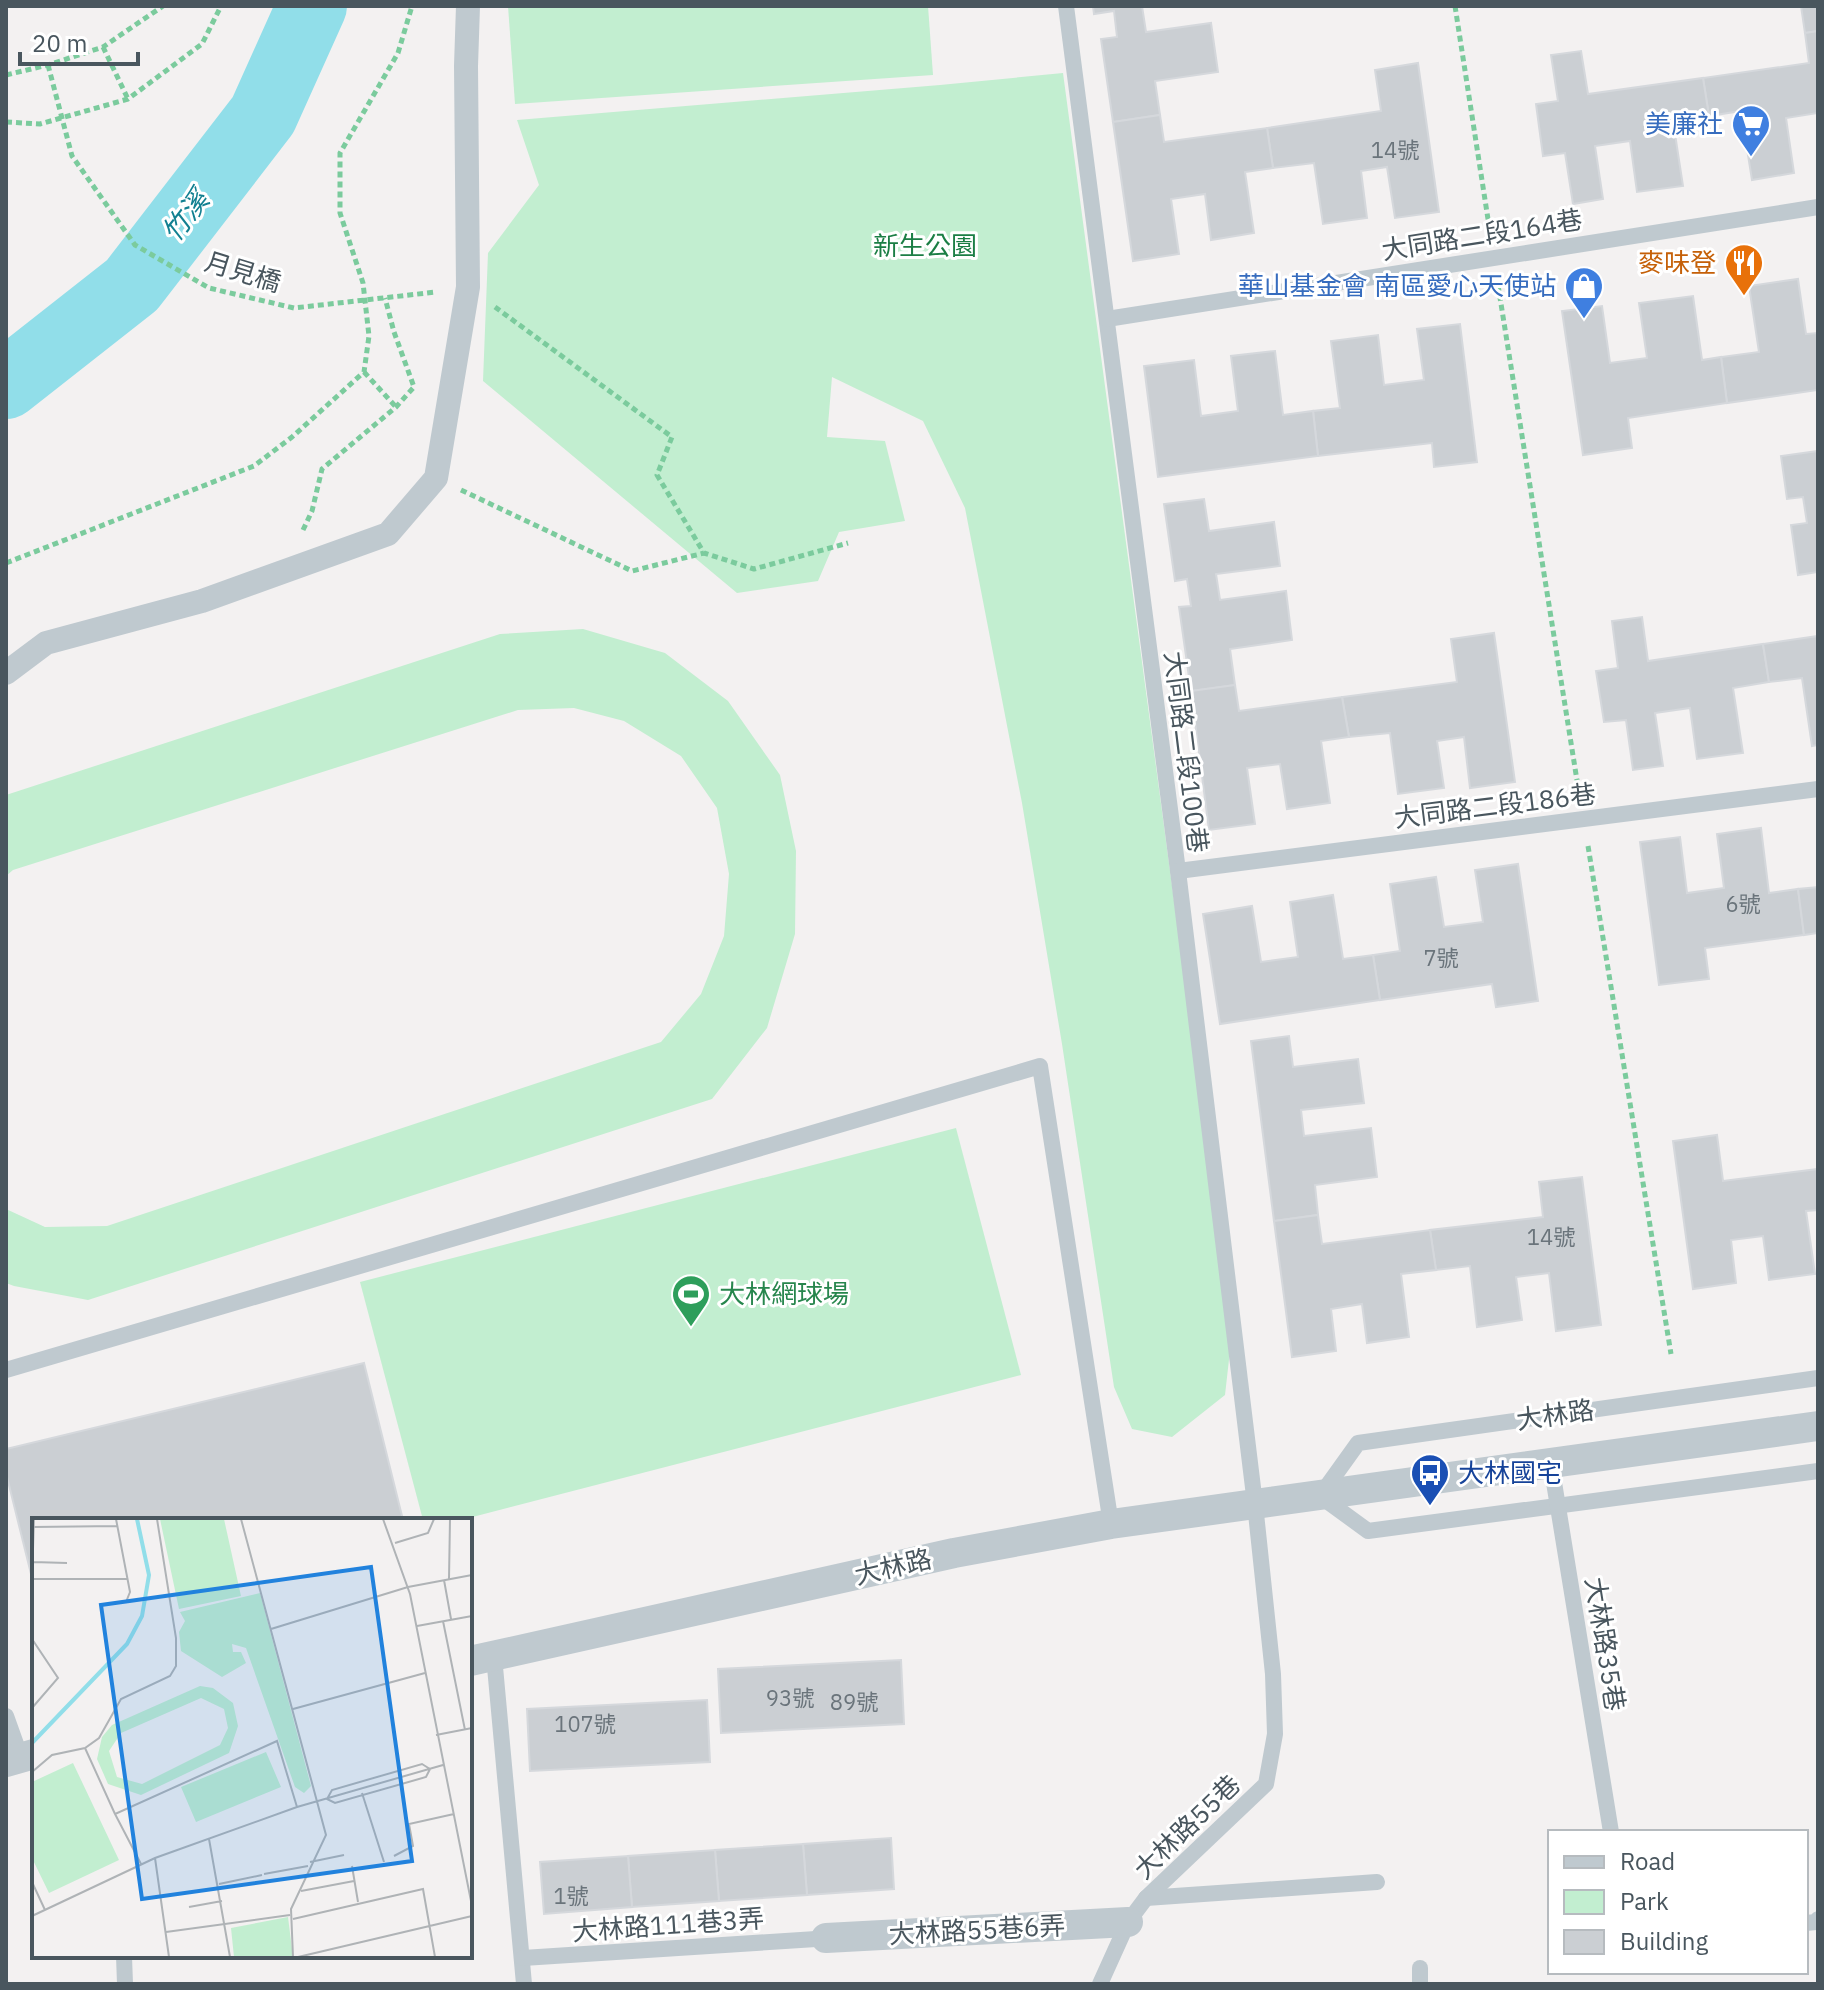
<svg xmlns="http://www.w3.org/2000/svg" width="1824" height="1990" font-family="'IBM Plex Sans','Noto Sans TC',sans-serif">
<rect width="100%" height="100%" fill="#f3f1f1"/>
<!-- green -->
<g fill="#c2eed0">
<polygon points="508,6 928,6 933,75 515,104"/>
<polygon points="1063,73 1232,1333 1225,1395 1172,1437 1132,1429 1114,1387 1062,1044 1022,803 965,508 923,421 832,377 827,437 885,441 905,521 839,532 818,581 737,593 483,381 488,253 539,185 517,120 940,85"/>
<polygon points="583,629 665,653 728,701 780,775 796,851 795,934 767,1028 712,1099 88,1300 14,1286 6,1283 6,1209 45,1227 107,1226 661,1042 701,994 724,936 729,874 717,808 681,756 624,721 574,708 518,710 13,870 6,876 6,795 500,634"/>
<polygon points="956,1128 1021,1375 461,1520 423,1520 360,1282"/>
</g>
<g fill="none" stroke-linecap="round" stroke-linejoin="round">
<!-- river -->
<polyline stroke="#91dee9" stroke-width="70" points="6,384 132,285 263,115 312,6"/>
</g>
<!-- building -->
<g fill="#cbcfd3" stroke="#d5d8dc" stroke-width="2">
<polygon points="1093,6 1142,6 1146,32 1211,23 1218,72 1155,81 1160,115 1113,122 1101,39 1117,37 1114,11 1094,14"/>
<polygon points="1801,6 1818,6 1818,31 1805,33"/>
<polygon points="1818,31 1818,113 1786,118 1794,173 1752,180 1741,111 1709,116 1703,78 1809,63 1805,33"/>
<polygon points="1581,51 1588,94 1703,78 1709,116 1673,121 1683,186 1637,192 1630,141 1595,146 1603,199 1573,204 1565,153 1543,156 1536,104 1558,101 1551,55"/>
<polygon points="1418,63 1439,212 1395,218 1387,167 1361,171 1367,218 1323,224 1314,163 1273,168 1267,128 1381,111 1375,70"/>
<polygon points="1160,115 1164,142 1267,128 1273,168 1245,172 1254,233 1211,240 1205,194 1171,199 1179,254 1133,261 1113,122"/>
<polygon points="1798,279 1806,334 1818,333 1818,390 1727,403 1721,357 1759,352 1749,286"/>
<polygon points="1693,296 1702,360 1721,357 1727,403 1628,418 1632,448 1583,455 1562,311 1602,306 1610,363 1647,358 1639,303"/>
<polygon points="1460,324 1477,462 1434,467 1432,443 1318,456 1313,411 1340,408 1331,341 1378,335 1384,385 1424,380 1417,329"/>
<polygon points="1275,351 1283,415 1313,411 1318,456 1158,477 1144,366 1194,360 1201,416 1238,411 1231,356"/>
<polygon points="1818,451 1818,572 1798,575 1791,525 1807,523 1803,497 1787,499 1781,456"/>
<polygon points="1204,499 1209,531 1274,522 1280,566 1216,574 1220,600 1286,591 1292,640 1230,649 1235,685 1191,691 1179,607 1191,606 1187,579 1175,581 1164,504"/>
<polygon points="1642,617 1648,661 1763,644 1769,682 1733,688 1743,753 1697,759 1690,708 1655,713 1663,766 1633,770 1626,720 1604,722 1596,671 1618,668 1612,621"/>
<polygon points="1494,633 1515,782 1470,788 1464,737 1437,741 1444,788 1398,794 1390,733 1349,737 1342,697 1457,682 1451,639"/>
<polygon points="1818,636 1818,745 1812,746 1802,678 1769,682 1763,644"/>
<polygon points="1235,685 1239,711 1342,697 1349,737 1321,741 1330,803 1287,809 1280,764 1247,768 1255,824 1209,830 1191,691"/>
<polygon points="1761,828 1769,893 1798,889 1804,935 1705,948 1709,979 1659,985 1640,842 1680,837 1687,893 1724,888 1717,834"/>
<polygon points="1518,864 1538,1001 1496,1007 1492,984 1380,1000 1373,955 1400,951 1390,884 1436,877 1444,927 1483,922 1475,870"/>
<polygon points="1818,887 1818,933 1804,935 1798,889"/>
<polygon points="1333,895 1343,959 1373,955 1380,1000 1220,1024 1203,914 1252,906 1261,962 1298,957 1290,902"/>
<polygon points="1289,1036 1293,1067 1358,1059 1364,1103 1301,1110 1304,1136 1371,1128 1377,1177 1315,1185 1318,1215 1274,1221 1251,1041"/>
<polygon points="1717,1135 1723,1181 1818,1169 1818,1210 1806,1211 1815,1274 1769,1280 1763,1236 1731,1240 1736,1283 1693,1289 1673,1141"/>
<polygon points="1582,1177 1601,1325 1556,1331 1549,1273 1516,1277 1522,1320 1477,1327 1470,1266 1436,1270 1430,1230 1543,1217 1539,1182"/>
<polygon points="1318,1215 1322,1244 1430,1230 1436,1270 1401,1274 1409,1337 1367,1343 1362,1304 1331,1309 1336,1351 1292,1357 1274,1221"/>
<polygon points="364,1363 403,1520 34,1520 34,1586 6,1473 6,1449"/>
<polygon points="901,1660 904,1724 721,1733 718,1669"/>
<polygon points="707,1700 710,1762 530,1771 527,1709"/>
<polygon points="891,1838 894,1889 807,1895 803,1844"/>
<polygon points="803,1844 807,1895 719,1901 715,1850"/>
<polygon points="715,1850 719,1901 632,1907 628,1856"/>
<polygon points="628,1856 632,1907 544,1914 540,1862"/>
</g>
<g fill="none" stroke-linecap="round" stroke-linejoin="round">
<!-- path -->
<g stroke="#7bcb9d" stroke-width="5" stroke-dasharray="6 4" stroke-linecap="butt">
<polyline points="1455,6 1490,232"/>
<polyline points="103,47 128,99"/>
<polyline points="48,65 72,156 135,245 209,288 294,308 436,292"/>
<polyline points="6,75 48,65 103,47 163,6"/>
<polyline points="6,122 40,124 128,99 202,44 221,6"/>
<polyline points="1498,285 1579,793"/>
<polyline points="495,307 672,437 657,475 704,553 754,569 848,543"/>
<polyline points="364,372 396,407"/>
<polyline points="461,490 632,571 704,553"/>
<polyline points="303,530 312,511 322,469 396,407 414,387 394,332 385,298"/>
<polyline points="6,563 254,466 292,437 364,372 369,336 363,283 340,213 340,153 398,53 412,6"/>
<polyline points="1588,846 1671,1354"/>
</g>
<!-- service -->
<g stroke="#bfc9cf" stroke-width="16">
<polyline points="1066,6 1178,871 1255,1504 1273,1674 1275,1734 1266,1784 1146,1898 1128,1922 1100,1984"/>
<polyline points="1107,319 1818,207"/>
<polyline points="1178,871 1818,789"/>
<polyline points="6,1370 1040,1066 1111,1524"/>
<polyline points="1818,1378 1358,1443 1320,1496 1368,1531 1818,1471"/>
<polyline points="1551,1464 1611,1832"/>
<polyline points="494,1656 524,1984"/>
<polyline points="6,1716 21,1758"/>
<polyline points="1146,1898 1377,1882"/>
<polyline points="1806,1923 1816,1922 1818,1919"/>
<polyline points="124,1956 125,1984"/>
<polyline points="523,1958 816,1939"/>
<polyline points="1420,1984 1420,1968"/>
</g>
<!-- pedestrian -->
<polyline stroke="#bfc9cf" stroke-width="24" points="6,673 46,643 202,601 388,534 436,478 468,287 466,66 468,6"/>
<!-- minor -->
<g stroke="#bfc9cf" stroke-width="30">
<polyline points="470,1661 954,1553 1111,1524 1818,1426"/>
<polyline points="6,1762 34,1754"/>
<polyline points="826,1938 1128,1922"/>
</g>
</g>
<!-- icons -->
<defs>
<g id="supermarket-pin" transform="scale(2)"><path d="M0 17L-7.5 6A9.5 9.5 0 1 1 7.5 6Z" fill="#3f7fe0" stroke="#fff"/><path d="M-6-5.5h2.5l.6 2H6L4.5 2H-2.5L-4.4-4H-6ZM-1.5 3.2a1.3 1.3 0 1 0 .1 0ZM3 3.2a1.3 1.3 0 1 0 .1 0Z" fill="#fff"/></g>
<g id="restaurant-pin" transform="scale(2)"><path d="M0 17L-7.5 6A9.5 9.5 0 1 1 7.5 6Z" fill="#e8710a" stroke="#fff"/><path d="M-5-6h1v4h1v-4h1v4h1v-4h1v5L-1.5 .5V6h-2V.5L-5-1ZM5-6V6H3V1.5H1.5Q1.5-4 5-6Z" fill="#fff"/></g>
<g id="shop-pin" transform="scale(2)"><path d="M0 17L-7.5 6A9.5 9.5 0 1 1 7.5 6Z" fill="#3f7fe0" stroke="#fff"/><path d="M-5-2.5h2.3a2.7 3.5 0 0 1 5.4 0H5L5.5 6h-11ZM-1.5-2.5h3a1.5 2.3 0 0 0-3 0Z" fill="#fff"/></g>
<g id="stadium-pin" transform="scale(2)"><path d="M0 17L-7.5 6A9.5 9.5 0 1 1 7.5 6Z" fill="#2e9e5b" stroke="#fff"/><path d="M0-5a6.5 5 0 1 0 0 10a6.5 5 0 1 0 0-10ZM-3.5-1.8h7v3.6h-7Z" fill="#fff"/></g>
<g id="bus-pin" transform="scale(2)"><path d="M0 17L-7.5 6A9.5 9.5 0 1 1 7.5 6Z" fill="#1a4fb4" stroke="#fff"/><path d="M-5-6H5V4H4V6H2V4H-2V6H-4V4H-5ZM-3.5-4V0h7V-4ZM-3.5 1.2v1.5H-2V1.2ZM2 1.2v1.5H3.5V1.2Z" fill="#fff"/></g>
</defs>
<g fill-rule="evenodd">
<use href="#supermarket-pin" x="1751" y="124"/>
<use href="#restaurant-pin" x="1744" y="263"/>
<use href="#shop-pin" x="1584" y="286"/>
<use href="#stadium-pin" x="691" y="1294"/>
<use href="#bus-pin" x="1430" y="1473"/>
</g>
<g text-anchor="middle" stroke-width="6" stroke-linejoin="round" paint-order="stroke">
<!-- number labels -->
<g font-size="22" fill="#6a747b">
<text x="1395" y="158">14號</text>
<text x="1743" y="912">6號</text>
<text x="1441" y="966">7號</text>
<text x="1551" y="1245">14號</text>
<text x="790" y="1706">93號</text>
<text x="854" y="1710">89號</text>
<text x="585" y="1732">107號</text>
<text x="571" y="1904">1號</text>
</g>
<!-- shop labels -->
<g font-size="26" fill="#366cbe" stroke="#fff" text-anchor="end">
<text x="1723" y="133">美廉社</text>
<text x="1556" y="295">華山基金會 南區愛心天使站</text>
</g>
<!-- street labels -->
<g font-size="26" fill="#49565e" stroke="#fff">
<text transform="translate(1482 235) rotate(-9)" y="9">大同路二段164巷</text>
<text transform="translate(243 272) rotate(17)" y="9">月見橋</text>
<text transform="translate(1186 752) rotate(83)" y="9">大同路二段100巷</text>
<text transform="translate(1495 806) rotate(-7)" y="9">大同路二段186巷</text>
<text transform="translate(1555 1415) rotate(-8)" y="9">大林路</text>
<text transform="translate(893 1567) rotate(-13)" y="9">大林路</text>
<text transform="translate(1605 1644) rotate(81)" y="9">大林路35巷</text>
<text transform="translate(1187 1827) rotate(-44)" y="9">大林路55巷</text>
<text transform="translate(668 1925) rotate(-4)" y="9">大林路111巷3弄</text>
<text transform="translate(977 1930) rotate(-3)" y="9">大林路55巷6弄</text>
</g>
<!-- park labels -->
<g font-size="26" fill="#1b7e45" stroke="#fff">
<text x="925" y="255">新生公園</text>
</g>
<!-- food labels -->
<g font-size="26" fill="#c56008" stroke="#fff" text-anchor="end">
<text x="1716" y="272">麥味登</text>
</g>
<!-- leisure labels -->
<g font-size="26" fill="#27864d" stroke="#fff" text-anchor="start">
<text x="719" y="1303">大林網球場</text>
</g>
<!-- transit labels -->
<g font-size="26" fill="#164399" stroke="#fff" text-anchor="start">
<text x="1458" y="1482">大林國宅</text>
</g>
<!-- water labels -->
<g font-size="28" font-style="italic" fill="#128091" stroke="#fff">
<text transform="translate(185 216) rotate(-52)" y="10">竹溪</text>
</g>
</g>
<!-- overview -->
<g transform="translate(32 1518)">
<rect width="440" height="440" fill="#f3f1f1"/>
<path d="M128,1H192L209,78L147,91ZM228,75L279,268L272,275L263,269L214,130L200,126L201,134H209L214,145L190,159L149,133L147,114L153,103L148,94ZM168,168L181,170L201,185L206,208L197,235L109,277L76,266L65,241L70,219L80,207ZM169,180L192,191L196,210L188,227L110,266L85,259L77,233L89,215ZM234,234L249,269L164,304L149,269ZM41,245L87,342L17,375L0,340V264ZM256,399L261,439H202L199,410Z" fill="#c2eed0" fill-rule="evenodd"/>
<path fill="none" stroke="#91dee9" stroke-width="4" d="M0,225L95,126L110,98L117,57L105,1"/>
<path fill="none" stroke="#afb3b6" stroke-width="2" d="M2,1L0,61H96M84,1L98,74L94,84M209,1L294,317L259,391L261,439M351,1L378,76L440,388M1,9L86,8M363,25L396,15L402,1M1,44L35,45M417,61L418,1M412,62L419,101M411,103L433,212M385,108L440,98M239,111L376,69L440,57M0,121L26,160L0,190M261,191L393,155M404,217L440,210M53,230L83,296M390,246L398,251L394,259L303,285L295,281L300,272ZM0,254L20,237L53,230L67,220L89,181L138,158L144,148V120L125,1M330,275L352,344M177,321L198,439M362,338L381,328L377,306L422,296M123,340L137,439M278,344L312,337M109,346L83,296L245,223L265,289M320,348L326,384M232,356L276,348M0,364L13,392M187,366L230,357M269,373L322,363M157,389L190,383M0,398L123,340L265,289L411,247M261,401L391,371L403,439M134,414L258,397M266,439L440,398"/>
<path fill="#2182dd" fill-opacity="0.15" stroke="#2182dd" stroke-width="4" d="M339,49L380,343L110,381L69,87Z"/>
<rect width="440" height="440" fill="none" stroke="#49565e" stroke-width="4"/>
</g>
<!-- border -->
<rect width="1824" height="1990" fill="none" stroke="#49565e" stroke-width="16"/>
<!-- legend -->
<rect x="1548" y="1830" width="260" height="144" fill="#ffffff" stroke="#b6bbbf" stroke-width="2"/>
<rect x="1564" y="1856" width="40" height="12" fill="#bfc9cf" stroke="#b6bbbf" stroke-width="2"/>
<text x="1620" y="1870" font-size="24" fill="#49565e">Road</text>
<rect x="1564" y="1890" width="40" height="24" fill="#c2eed0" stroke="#b6bbbf" stroke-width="2"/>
<text x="1620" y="1910" font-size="24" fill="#49565e">Park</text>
<rect x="1564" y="1930" width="40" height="24" fill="#cbcfd3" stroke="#b6bbbf" stroke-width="2"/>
<text x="1620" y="1950" font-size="24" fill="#49565e">Building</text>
<!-- scale -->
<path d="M20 52v12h118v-12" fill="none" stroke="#49565e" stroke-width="4"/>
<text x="32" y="52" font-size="24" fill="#49565e" stroke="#ffffff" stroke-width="6" paint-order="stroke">20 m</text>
</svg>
